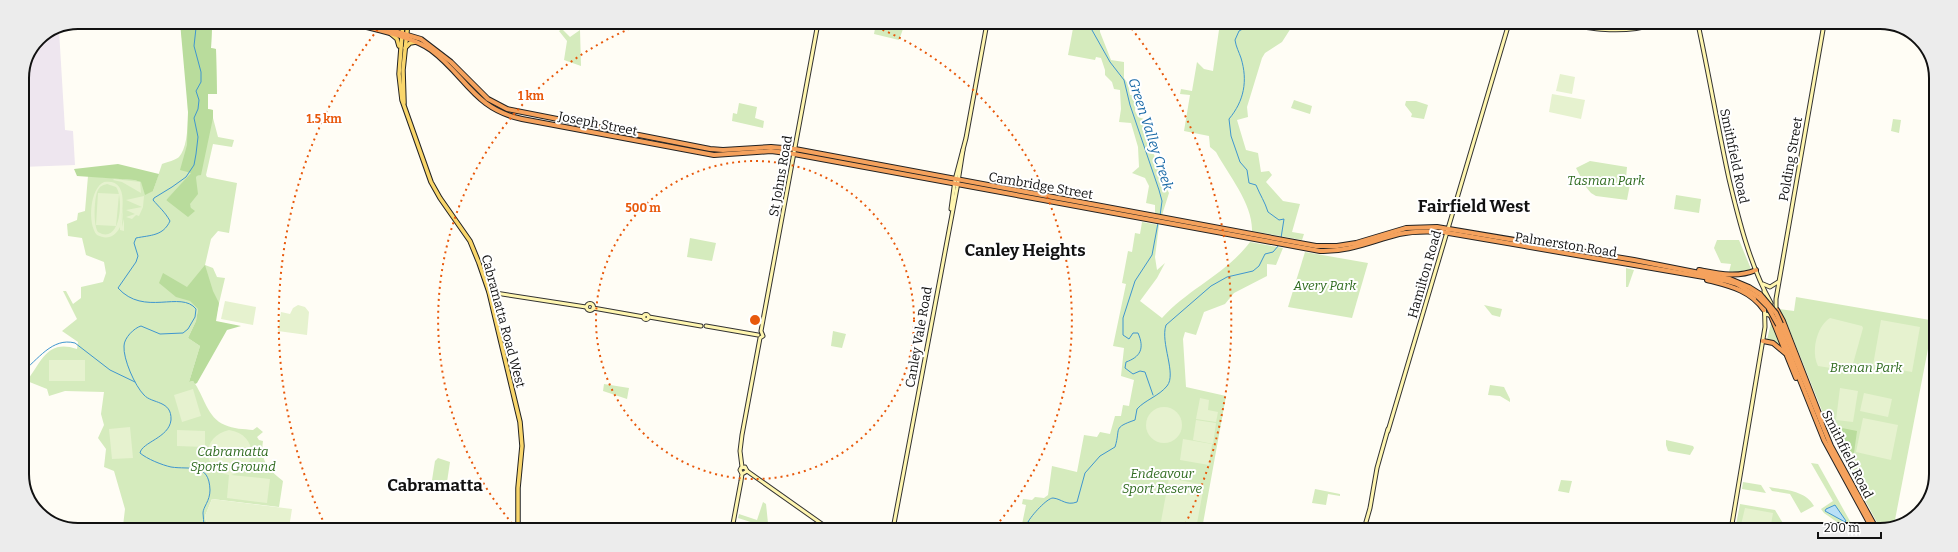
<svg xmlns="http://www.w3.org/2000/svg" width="1958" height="552" font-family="Bitter,serif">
<rect width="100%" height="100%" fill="#fffdf5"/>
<!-- industrial -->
<polygon fill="#eee6ef" points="59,30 65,130 73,131 75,165 22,167 22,78 39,38"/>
<!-- green -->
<g fill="#d5ebbd" fill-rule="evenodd">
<path d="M180,22H219L212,28L211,48L216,49L217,94H208V109L213,110V118L218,137L234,140L232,147L213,144L206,175L207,177L237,183L229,233L218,231L211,239L205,265L213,268L217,277L225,278L216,316L198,309L196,321L188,338L200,346L189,382L193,381C204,395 207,418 225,425C233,429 244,429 253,430L257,427L263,432L257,437L259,440L263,441C260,461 268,469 283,481L279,507L212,499L205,516L207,528H133L123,526L125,509L114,471L104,467L106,449L98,438L104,425L101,414L104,392L65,391L49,396L47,389L27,381C42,360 48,339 77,349L78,342L62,331L77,319L63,291H66L73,304L81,298V287L103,282L106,273L104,262L86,255L82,238L68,236L67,224L77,220L78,213L85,211L88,176L134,180L142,182L153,191L162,164C167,162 176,160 179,157C197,138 183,49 180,22ZM192,173L200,175L197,176L186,197L191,208L166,200Z"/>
<polygon points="876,23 900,23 903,29 899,40 874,34"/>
<polygon points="1074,23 1100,23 1100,32 1111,60 1124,62 1124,78 1128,84 1130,95 1137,96 1135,111 1138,117 1144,119 1144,125 1164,184 1169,193 1162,215 1155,214 1155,205 1146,203 1149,186 1145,178 1132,173 1139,167 1138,147 1131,123 1119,122 1121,109 1120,90 1114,89 1112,82 1105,75 1105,70 1101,58 1096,57 1095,60 1068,55"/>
<path d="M1220,23H1290L1291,28L1282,42L1265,53L1262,58L1247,107L1248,117L1237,120L1246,150L1258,153L1261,172L1269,171L1272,175L1266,182L1283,201L1300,204L1292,232L1304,234L1302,240L1252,231C1253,204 1229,176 1216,152L1210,147L1209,136L1184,131L1190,95L1180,94L1181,89L1192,91L1197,62L1204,69L1213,71Z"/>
<polygon points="562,29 570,37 580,30 581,66 564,60 567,41 559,31"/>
<polygon points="1294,100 1312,106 1310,114 1291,108"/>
<polygon points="1406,101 1416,101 1428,105 1424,119 1411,117 1412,114 1405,105"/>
<polygon points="739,103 757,107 755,118 764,121 763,128 732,121 733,113 737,114"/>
<polygon points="1893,119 1901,120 1899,133 1891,131"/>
<polygon points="1590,161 1627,167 1626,178 1631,179 1627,200 1596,196 1591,193 1586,187 1576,168"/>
<polygon points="1676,195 1701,199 1699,213 1674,209"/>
<path d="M1142,222L1159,225L1155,257L1157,270L1165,263L1157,278L1140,301L1162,318C1188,289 1226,274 1250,242L1283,248L1276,265L1267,264V276L1234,293L1225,304L1204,312L1196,335L1185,332L1183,339L1186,387L1226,396L1202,529H1109L1069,522L1067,529H1021L1026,505L1022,504L1023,499L1032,500L1035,497L1044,498L1048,495L1052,466L1077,472L1084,435L1097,437L1100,432L1110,434L1115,416H1121L1123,405L1129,406L1134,380L1121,376L1124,348L1113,346L1126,284L1122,283L1128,251L1132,252L1135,233L1140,234Z"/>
<polygon points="690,238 716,243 712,261 687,257"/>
<polygon points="1717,240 1739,240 1751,269 1741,273 1729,272 1731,264 1721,263 1714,248"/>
<polygon points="1305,252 1368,263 1352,318 1288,307"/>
<polygon points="1626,268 1634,270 1628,287 1626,287"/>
<polygon points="1796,297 1930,320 1933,323 1894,525 1881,530 1837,448 1788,326 1779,309 1794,311"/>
<polygon points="1484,305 1502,309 1500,317 1492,315"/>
<polygon points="1771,323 1773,325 1782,348 1767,340"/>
<polygon points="833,331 846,334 842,348 831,346"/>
<polygon points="604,384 629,388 627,399 603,391"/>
<polygon points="1490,385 1504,387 1510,399 1510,402 1500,396 1488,395"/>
<polygon points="1666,440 1693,446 1694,448 1690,455 1668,451 1666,445"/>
<polygon points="438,458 450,462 447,482 444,484 434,482 432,480 435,461"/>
<polygon points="1811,463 1818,464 1851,523 1844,527 1824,513 1821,509 1833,501"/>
<polygon points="1561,480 1572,481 1569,493 1558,491"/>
<polygon points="1743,482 1761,485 1766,493 1742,489"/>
<path d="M1769,487C1785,490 1805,490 1814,506L1801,513L1790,494L1772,491Z"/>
<polygon points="1315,489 1340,494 1340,496 1328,494 1326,505 1312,503"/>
<polygon points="763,502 766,504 768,523 771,527 770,528 738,518 739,514 757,520"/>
<polygon points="1740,504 1775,510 1787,530 1735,530"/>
</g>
<!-- forest -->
<g fill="#b9dc9c">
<polygon points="180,22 219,22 212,28 211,48 216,49 217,94 208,94 208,109 213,110 213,118 201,175 197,176 196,178 198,194 190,204 191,208 195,211 188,217 166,200 191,173 180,170 187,145 188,112"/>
<polygon points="118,164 159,174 153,191 145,195 141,182 134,180 77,176 74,169"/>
<polygon points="205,265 213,291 219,303 216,321 241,326 227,330 197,383 195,384 193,381 189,382 200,346 188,338 196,321 198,309 190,301 176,297 159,283 163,273 187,287"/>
<polygon points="1842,428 1857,431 1854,453 1846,452 1834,437 1838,430"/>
</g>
<!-- pitch -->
<g fill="#e6f2cf" fill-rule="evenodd">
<polygon points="1560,74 1575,77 1572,94 1556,91"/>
<polygon points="1552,94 1585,100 1581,119 1549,112"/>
<polygon points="114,179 140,182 141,193 122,182 113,180"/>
<path d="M104,182C130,178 122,212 120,227L123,208L122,227L124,219V231L120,230V227C115,237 107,240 97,235C87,224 90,188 104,182ZM107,184L116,187C124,197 121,246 98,232C93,225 94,197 98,190C100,186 103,185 107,184Z"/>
<polygon points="98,193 119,194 116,226 96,225"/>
<polygon points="144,196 143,207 139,216 136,215 132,219 126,217 135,214 126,210 142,207 126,200"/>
<polygon points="225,301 256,307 253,325 221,319"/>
<polygon points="298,305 305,307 309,312 307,335 278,331 281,312 290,314 293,308"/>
<path d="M1830,318L1862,326L1863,328L1851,371L1818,366C1811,352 1816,327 1830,318Z"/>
<polygon points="1881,320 1920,327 1912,372 1873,365"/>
<rect x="49" y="360" width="36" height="21"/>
<polygon points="1840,388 1858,391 1853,422 1836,420"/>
<polygon points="193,389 201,416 182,422 174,395"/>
<polygon points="1864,393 1892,399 1888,417 1860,411"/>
<polygon points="1200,398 1209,400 1208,410 1218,412 1216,422 1196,419"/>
<circle cx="1164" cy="425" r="18"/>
<polygon points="1863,418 1898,425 1891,460 1856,452"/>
<polygon points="1196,420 1216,423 1213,444 1193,440"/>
<polygon points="130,427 133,458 112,459 109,429"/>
<polygon points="177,430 205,431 205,447 177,446"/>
<path d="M229,430C258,434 259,469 231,475L270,479L267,503L227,498L229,475C201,470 201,436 229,430Z"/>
<polygon points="1183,439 1212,444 1209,465 1180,460"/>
<polygon points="1169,478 1204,485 1196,529 1160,527"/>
<polygon points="212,499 292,509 289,528 245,527 219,528 207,525 205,516"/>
<polygon points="1745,508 1773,513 1770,530 1741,530 1741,527 1743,527 1741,525"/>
</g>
<!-- water -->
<polygon fill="#b9e0f7" stroke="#3f96cf" points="1835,505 1846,521 1845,522 1825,511 1826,509"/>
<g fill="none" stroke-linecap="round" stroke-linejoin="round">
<!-- stream -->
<g stroke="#3f96cf" stroke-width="1">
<path d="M187,22L196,28L194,46L201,72V82L196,91L199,100L198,109L194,118L198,137L196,154L194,165L186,177L172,187L154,198L153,200C159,207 165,212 170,221C163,236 151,235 136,238L134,243L138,256L136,262L118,288C144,317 181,290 196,309L195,317L188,329L183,333L160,334L141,326C134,328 124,338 124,346C123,359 135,386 144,395C152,404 172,400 171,420C169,438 142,442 140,453C147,459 162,465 171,467C190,470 209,462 210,490C210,501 203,507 203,513C203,517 204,522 204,526L208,528"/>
<polyline points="1088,23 1110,62 1124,80 1130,105 1159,190 1162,201 1160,216"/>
<path d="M1254,23L1239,31L1235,40C1236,47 1239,52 1241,58C1248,81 1244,101 1229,119L1231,136L1240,162L1247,170L1249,183L1256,185C1260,195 1265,202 1268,212L1279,220L1284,219L1281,238"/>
<path d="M22,372C38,360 52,337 75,343L110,370L135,382"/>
<path d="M1153,395L1145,372L1140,371L1133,374L1125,368L1126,362C1140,357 1145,349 1138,333H1133L1129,339L1123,335V318L1135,281L1152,255L1158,223"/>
<path d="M1029,529L1028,522C1031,516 1047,498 1053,498C1062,499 1066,506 1077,502L1085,473L1100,456L1115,447C1121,428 1112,428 1135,420L1137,409C1145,400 1159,396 1167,386C1177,374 1160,343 1166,325L1211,286L1227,277L1253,271L1259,266L1265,254L1273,252L1279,245"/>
</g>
<!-- secondary casing -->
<g stroke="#333" stroke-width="5">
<g id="secondary">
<path d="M1563,24C1594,29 1624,34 1655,24"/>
<path d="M1698,24C1709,75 1718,128 1729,179C1739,221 1750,265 1771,303"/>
<polyline points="951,209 955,180 966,138 987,23"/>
<polyline points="1763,284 1770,287 1778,282"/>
<polyline points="489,292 586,307"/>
<circle cx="590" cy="307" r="3.5"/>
<polyline points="593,308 644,317"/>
<polyline points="1776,312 1776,299 1824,24"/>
<polyline points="1765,314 1773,316"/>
<circle cx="646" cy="317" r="2.5"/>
<polyline points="649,317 701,326"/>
<polyline points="706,326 758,335"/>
<polyline points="1388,431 1509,23"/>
<polyline points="742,467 740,451 742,435 760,338 763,336 761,331 818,23"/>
<polyline points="747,471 829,529"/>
<polyline points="732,529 741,481 742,474 740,470 741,468 745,467 747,471 742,474"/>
<polyline points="893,529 957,188 963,150"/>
<polyline points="1364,529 1370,508 1377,468 1388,429"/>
<polyline points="1731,530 1765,327 1764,291"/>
</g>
</g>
<!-- primary casing -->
<g stroke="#222" stroke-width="5.5">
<g id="primary">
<polyline points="403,22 399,74 402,100 431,182 440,198 470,241 479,263 489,292 520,422 522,446 518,488 518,529"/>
<polyline points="391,34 397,39 399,46"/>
<polyline points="405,48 410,43 416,42"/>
<polyline points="404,103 403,70 408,22"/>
</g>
</g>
<!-- highway casing -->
<g stroke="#222" stroke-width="6">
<g id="highway">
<path d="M347,22C371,29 412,36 431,50C466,76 474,109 522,119L714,155L771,151L794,154L1320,251C1349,252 1371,241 1399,234C1413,231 1428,231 1443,232L1727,281L1737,284L1758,297"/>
<polyline points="364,22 421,39 451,62 488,99 507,109 710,149 723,150 771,147 795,149 1316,246 1337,246 1356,243 1406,228 1437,227 1634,260 1730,279 1749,287 1760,294"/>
<path d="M1699,270C1720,274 1737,278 1756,270"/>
<path d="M1707,280C1730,286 1750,290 1764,310"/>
<polyline points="1777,310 1783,321 1822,421"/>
<polyline points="1771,316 1796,378"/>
<polyline points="1781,324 1831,446 1877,530"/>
<polyline points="1778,325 1824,440 1873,530"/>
<polyline points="1763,341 1773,343 1785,353"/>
</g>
</g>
<!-- secondary -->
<use href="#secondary" stroke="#fff6b0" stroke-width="3"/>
<!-- primary -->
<use href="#primary" stroke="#f9d66b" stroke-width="3.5"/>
<!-- highway -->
<use href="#highway" stroke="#f5a25d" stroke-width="4"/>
<!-- rail -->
<polyline stroke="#c4262e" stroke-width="1" points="52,521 91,528"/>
<!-- highway-bridge casing -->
<g stroke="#222" stroke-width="6" stroke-linecap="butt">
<g id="highway-bridge">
<polyline points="1760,294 1776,313 1781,324"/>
<polyline points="1758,297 1768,307 1778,325"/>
</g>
</g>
<!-- highway-bridge -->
<use href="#highway-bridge" stroke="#f5a25d" stroke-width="4"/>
</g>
<!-- distance rings -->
<g fill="none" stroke="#e8590c" stroke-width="2" stroke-dasharray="2 4">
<circle cx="755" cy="320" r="159"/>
<path d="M516 528A317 317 0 0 1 644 23M866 23A317 317 0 0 1 994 528"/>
<path d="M325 525A476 476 0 0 1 382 24M1128 24A476 476 0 0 1 1183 529"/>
</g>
<g text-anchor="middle" stroke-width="4" stroke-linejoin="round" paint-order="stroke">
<!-- street labels -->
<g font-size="13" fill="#111" stroke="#fff">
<text transform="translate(598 123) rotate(11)" y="5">Joseph Street</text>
<text transform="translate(1735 156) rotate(78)" y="5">Smithfield Road</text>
<text transform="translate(1790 159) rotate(-80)" y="5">Polding Street</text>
<text transform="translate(780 176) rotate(-80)" y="5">St Johns Road</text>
<text transform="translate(1041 185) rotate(10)" y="5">Cambridge Street</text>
<text transform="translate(1566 244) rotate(9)" y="5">Palmerston Road</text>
<text transform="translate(1424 274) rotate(-74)" y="5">Hamilton Road</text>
<text transform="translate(504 321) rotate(75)" y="5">Cabramatta Road West</text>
<text transform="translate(918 337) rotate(-80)" y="5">Canley Vale Road</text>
<text transform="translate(1848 454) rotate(63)" y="5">Smithfield Road</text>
</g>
<!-- park labels -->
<g font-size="13" font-style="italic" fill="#2f6b1f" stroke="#fff">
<text x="1606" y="185">Tasman Park</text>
<text x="1325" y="290">Avery Park</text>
<text x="1866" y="372">Brenan Park</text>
<text x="233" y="456">Cabramatta<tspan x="233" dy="15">Sports Ground</tspan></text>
<text x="1162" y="478">Endeavour<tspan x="1162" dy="15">Sport Reserve</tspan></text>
</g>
<!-- water labels -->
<g font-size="14" font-style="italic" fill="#1768a6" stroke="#fff">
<text transform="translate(1151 134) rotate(72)" y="5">Green Valley Creek</text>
</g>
<!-- district labels -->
<g font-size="17" font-weight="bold" fill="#111" stroke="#fff">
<text x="1474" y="212">Fairfield West</text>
<text x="1025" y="256">Canley Heights</text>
<text x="435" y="491">Cabramatta</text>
</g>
</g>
<!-- crop -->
<path d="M0 0H1958V552H0ZM78 29H1880A49 49 0 0 1 1929 78V474A49 49 0 0 1 1880 523H78A49 49 0 0 1 29 474V78A49 49 0 0 1 78 29Z" fill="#ececec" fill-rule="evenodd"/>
<path fill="none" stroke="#111" stroke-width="2" d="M78 29H1880A49 49 0 0 1 1929 78V474A49 49 0 0 1 1880 523H78A49 49 0 0 1 29 474V78A49 49 0 0 1 78 29Z"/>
<circle cx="755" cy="320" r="6" fill="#e8590c" stroke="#fff" stroke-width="2"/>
<g font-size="12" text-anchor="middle" font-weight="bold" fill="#e8590c" stroke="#fff" stroke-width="4" stroke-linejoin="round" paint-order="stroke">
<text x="531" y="100">1 km</text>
<text x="324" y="123">1.5 km</text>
<text x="643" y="212">500 m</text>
</g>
<!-- scale -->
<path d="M1818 532v6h63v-6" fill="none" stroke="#111111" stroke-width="2"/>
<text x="1824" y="532" font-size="12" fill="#111111" stroke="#ffffff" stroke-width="3" paint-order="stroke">200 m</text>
</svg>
